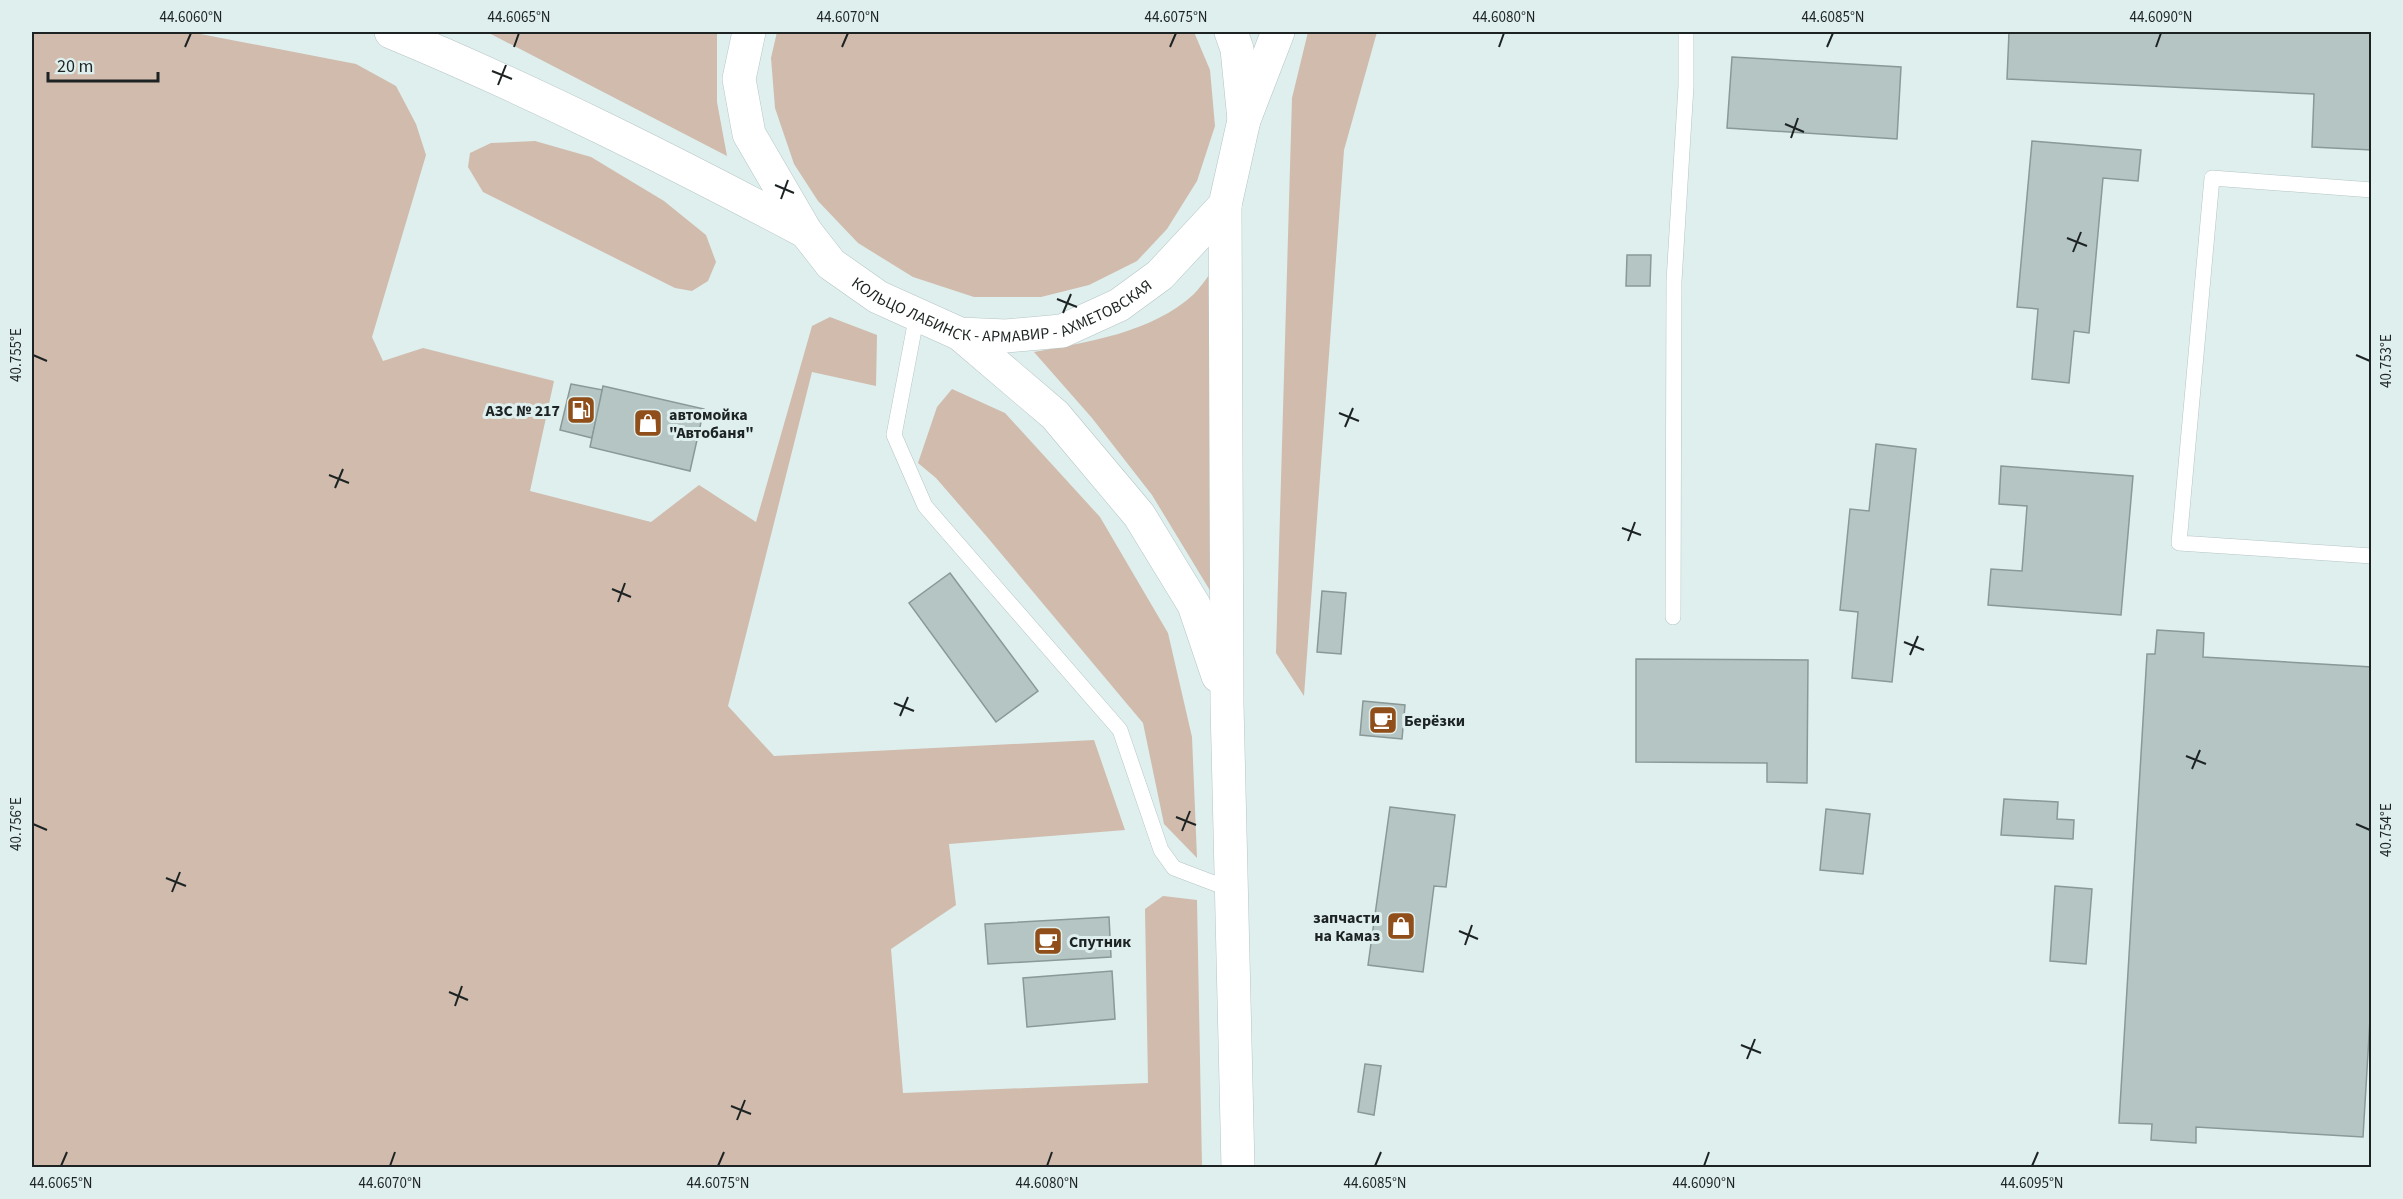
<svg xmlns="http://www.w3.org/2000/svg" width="2403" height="1199" font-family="'Source Sans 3',sans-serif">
<rect width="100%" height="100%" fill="#deefee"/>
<!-- green -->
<g fill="#d0bbad">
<polygon points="32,32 190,32 356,64 396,86 416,124 426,155 372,337 383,361 423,348 554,381 530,491 651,522 699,485 756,522 812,326 830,317 877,335 876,386 812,372 728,706 774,756 1094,740 1125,830 949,844 956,905 891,949 903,1093 1148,1083 1145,909 1163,896 1197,900 1202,1167 32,1167"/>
<polygon points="487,32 717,32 717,102 727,156"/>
<polygon points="777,32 1194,32 1210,70 1215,126 1197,181 1167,229 1137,261 1089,285 1041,297 974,297 913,277 858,243 818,201 794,164 775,108 771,58"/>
<polygon points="1308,32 1377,32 1344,150 1304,696 1276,653 1292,98"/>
<polygon points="535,141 591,157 664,201 706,235 716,262 708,281 692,291 675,288 483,192 468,167 470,153 491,143"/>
<path d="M1217,265V602L1152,495L1092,418L1034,352C1087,342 1152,333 1194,294C1202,286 1209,274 1217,265Z"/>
<polygon points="952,389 1005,413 1100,517 1168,633 1192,737 1197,858 1164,824 1143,723 988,538 936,478 918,463 937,407"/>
</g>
<!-- building -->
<g fill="#b5c5c4" stroke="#899997" stroke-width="1.5">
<polygon points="2009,32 2372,32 2372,150 2312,147 2314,94 2007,79"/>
<polygon points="1732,57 1901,67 1897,139 1727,128"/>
<polygon points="2032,141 2141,150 2138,181 2103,178 2089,333 2074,331 2069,383 2032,379 2038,309 2017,307"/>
<polygon points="1627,255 1651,255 1650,286 1626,286"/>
<polygon points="571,384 603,390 592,438 560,430"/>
<polygon points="603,386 704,409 690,471 590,447"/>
<polygon points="1876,444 1916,449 1892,682 1852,678 1858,612 1840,610 1850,509 1869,511"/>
<polygon points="2001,466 2133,476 2121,615 1988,605 1991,569 2022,571 2027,506 1999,504"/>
<polygon points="950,573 1038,691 996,722 909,603"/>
<polygon points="1322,591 1346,593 1341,654 1317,652"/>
<polygon points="2157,630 2204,633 2203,657 2372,667 2372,986 2363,1137 2196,1127 2196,1143 2151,1140 2152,1124 2119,1123 2147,654 2155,654"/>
<polygon points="1636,659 1808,660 1807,783 1767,782 1767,763 1636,762"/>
<polygon points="1363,701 1405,705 1402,739 1360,735"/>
<polygon points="2004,799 2058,802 2057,819 2074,820 2073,839 2001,835"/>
<polygon points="1390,807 1455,815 1446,887 1434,886 1423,972 1368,965"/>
<polygon points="1826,809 1870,814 1863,874 1820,870"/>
<polygon points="2055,886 2092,889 2086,964 2050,961"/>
<polygon points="1109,917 1111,957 988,964 985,924"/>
<polygon points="1112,971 1115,1019 1027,1027 1023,978"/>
<polygon points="1365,1064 1381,1066 1374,1115 1358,1112"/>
</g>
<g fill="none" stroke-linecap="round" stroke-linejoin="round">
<!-- service casing -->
<g stroke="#b5c5c4" stroke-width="16">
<g id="service">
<polyline points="2372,190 2212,178 2179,543 2372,556"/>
<polyline points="917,314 894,435 925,506 1120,730 1161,850 1174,868 1232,890"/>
<polyline points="1673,617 1674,281 1686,86 1686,32"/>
</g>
</g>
<!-- tertiary casing -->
<g stroke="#b5c5c4" stroke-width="34">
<polyline id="tertiary" points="1244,120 1278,32"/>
</g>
<!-- secondary casing -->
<g stroke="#b5c5c4" stroke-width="34">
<g id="secondary">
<path d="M391,32C533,91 670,160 806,232"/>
<path id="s1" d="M749,32L739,79L749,134L806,232L831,264L878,297L960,334L1006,336L1062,331L1119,305L1160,275L1225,205L1244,120L1237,49L1231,32"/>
<polyline points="1225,205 1227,704 1238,1168"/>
<polyline points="960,334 1055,415 1139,515 1194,605 1218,676"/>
</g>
</g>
<!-- service -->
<use href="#service" stroke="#fff" stroke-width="15"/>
<!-- tertiary -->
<use href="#tertiary" stroke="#fff" stroke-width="33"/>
<!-- secondary -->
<use href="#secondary" stroke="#fff" stroke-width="33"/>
</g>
<!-- ticks -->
<path fill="none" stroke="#1d2323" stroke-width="2" d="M185,47L191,33M514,47L519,33M842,47L848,33M1170,47L1176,33M1499,47L1504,33M1827,47L1833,33M2156,47L2161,33M492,71L512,79M498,85L506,65M1785,124L1804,132M1791,138L1798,118M775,185L794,193M781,199L788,180M2067,238L2087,246M2073,252L2081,232M1057,299L1077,307M1063,313L1071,294M33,355L47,361M2356,355L2370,361M1339,413L1359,421M1345,427L1353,408M329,475L349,483M335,488L343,469M1622,528L1641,535M1628,541L1635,522M612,589L631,597M618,602L625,583M1904,642L1924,650M1910,655L1918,636M894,703L914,711M900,716L908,697M2186,756L2206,764M2192,769L2200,750M1176,817L1196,825M33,824L47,830M2356,824L2370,830M1182,831L1190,811M166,878L186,886M172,892L180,872M1459,931L1478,939M1465,945L1472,925M449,992L468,1000M455,1006L462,986M1741,1045L1761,1053M1747,1059L1755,1039M731,1106L751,1114M737,1120L745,1100M61,1166L67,1152M390,1166L395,1152M718,1166L724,1152M1047,1166L1052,1152M1375,1166L1381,1152M1704,1166L1709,1152M2032,1166L2038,1152"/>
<!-- icons -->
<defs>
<g id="fuel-square" transform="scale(1.5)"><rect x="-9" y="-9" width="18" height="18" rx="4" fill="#904f1a" stroke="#deefee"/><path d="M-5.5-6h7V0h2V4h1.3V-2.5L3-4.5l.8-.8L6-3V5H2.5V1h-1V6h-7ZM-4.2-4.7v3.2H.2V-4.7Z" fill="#fff"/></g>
<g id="shop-square" transform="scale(1.5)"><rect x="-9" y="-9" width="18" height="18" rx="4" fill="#904f1a" stroke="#deefee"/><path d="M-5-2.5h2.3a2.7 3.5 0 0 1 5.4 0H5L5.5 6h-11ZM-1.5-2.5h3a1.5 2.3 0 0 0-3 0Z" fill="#fff"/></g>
<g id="cafe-square" transform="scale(1.5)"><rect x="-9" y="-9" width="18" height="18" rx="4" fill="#904f1a" stroke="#deefee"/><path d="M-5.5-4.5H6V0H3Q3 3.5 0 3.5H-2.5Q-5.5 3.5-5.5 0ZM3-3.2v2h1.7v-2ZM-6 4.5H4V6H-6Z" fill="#fff"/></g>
</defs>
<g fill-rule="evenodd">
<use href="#fuel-square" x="581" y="410"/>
<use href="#shop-square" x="648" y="423"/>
<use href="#cafe-square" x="1383" y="720"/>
<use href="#shop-square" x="1401" y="926"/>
<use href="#cafe-square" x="1048" y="941"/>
</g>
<g text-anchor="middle" stroke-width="6" stroke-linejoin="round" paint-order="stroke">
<!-- street labels -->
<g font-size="16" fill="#1d2323" stroke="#deefee">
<text dy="6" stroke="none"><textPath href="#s1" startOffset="447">КОЛЬЦО ЛАБИНСК - АРМАВИР - АХМЕТОВСКАЯ</textPath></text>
</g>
<!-- poi labels -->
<g font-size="16" font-weight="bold" fill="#1d2323" stroke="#deefee" text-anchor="start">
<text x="560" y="416" text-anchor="end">АЗС № 217</text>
<text x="669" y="420">автомойка<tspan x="669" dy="18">"Автобаня"</tspan></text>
<text x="1404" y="726">Берёзки</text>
<text x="1380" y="923" text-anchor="end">запчасти<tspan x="1380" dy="18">на Камаз</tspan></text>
<text x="1069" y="947">Спутник</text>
</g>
</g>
<!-- border -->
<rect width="2403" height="1199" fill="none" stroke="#deefee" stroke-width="66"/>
<!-- scale -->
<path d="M48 72v9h110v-9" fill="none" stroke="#1d2323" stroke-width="3"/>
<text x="57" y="72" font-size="18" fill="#1d2323" stroke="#deefee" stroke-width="4.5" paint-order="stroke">20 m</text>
<rect x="33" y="33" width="2337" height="1133" fill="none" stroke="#1d2323" stroke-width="2"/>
<g font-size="15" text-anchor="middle" fill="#1d2323">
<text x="191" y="22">44.6060°N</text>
<text x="519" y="22">44.6065°N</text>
<text x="848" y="22">44.6070°N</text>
<text x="1176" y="22">44.6075°N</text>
<text x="1504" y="22">44.6080°N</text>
<text x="1833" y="22">44.6085°N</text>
<text x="2161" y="22">44.6090°N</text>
<text transform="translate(16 355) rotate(-90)" y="5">40.755°E</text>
<text transform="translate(2386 361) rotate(-90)" y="5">40.753°E</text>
<text transform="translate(16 824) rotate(-90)" y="5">40.756°E</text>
<text transform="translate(2386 830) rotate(-90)" y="5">40.754°E</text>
<text x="61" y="1188">44.6065°N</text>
<text x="390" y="1188">44.6070°N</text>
<text x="718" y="1188">44.6075°N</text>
<text x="1047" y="1188">44.6080°N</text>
<text x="1375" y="1188">44.6085°N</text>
<text x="1704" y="1188">44.6090°N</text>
<text x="2032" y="1188">44.6095°N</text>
</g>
</svg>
